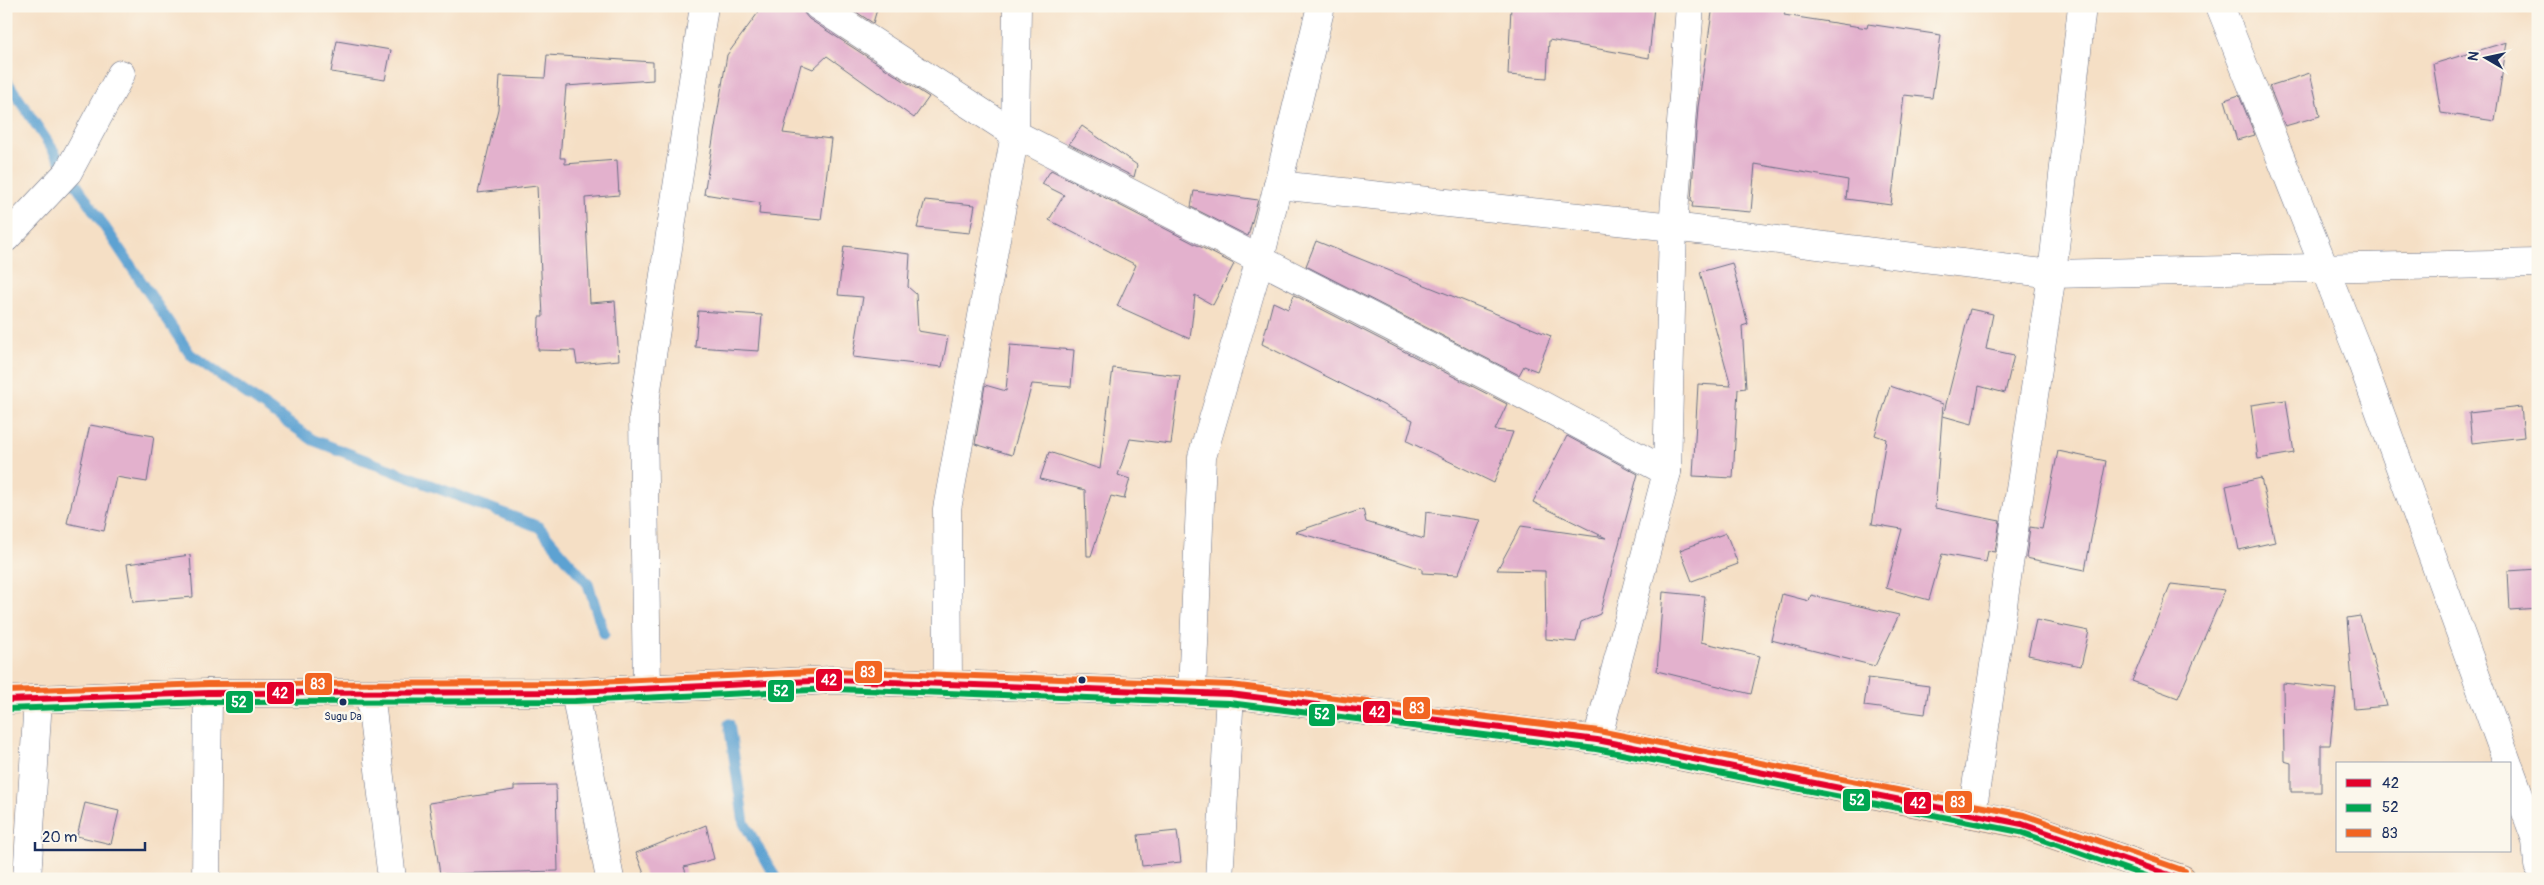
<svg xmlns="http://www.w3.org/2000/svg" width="2544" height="885" font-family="Pangolin,sans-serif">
<rect width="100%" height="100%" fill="#fbf7ec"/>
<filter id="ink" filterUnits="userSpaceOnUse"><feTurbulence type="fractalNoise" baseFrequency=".02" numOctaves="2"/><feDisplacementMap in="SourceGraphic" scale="10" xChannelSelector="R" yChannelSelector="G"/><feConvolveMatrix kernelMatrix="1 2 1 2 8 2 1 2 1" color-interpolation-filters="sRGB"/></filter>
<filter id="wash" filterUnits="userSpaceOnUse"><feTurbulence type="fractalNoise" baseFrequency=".0096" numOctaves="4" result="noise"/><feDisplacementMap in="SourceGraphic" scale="20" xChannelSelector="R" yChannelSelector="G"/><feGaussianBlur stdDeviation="1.12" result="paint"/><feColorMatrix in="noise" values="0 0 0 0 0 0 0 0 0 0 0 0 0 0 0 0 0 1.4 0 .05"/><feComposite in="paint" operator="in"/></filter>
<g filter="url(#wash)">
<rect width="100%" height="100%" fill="#f5dfc5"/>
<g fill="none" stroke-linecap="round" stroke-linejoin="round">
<!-- stream -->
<g stroke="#5da2d2" stroke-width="11">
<polyline points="6,80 190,354 313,440 539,527 588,584 604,634"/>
<polyline points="729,724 744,823 776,879"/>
</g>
</g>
<g id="blocks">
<!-- building -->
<g fill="#e3b1cd">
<polygon points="763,6 803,6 804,13 809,19 929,97 914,118 827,56 813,69 801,64 783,133 831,139 821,220 759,214 760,203 704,194 727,55"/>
<polygon points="847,6 878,6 873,23"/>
<polygon points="1511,6 1654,6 1649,58 1549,40 1547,78 1508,75"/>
<polygon points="1713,6 1786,6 1784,15 1867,28 1868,24 1941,35 1932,98 1904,95 1891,205 1846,199 1848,180 1755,164 1751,212 1692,207 1693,201 1691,201 1698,107"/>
<polygon points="337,41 391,50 385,80 331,72"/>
<polygon points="2507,42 2495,121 2441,113 2433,64"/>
<polygon points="547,55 653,62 653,80 566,86 560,158 565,158 565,164 617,160 619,195 585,198 590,303 615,301 619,360 577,364 575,351 538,350 539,317 543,317 537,186 478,193 498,109 500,76 545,78"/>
<polygon points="2310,73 2320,116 2285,126 2269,86"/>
<polygon points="2239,95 2255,135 2237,140 2225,100"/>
<polygon points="1082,126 1137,165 1134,177 1069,144"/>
<polygon points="1051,170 1234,264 1213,305 1195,295 1190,339 1117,306 1136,265 1049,220 1064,195 1042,184"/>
<polygon points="1194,191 1258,200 1248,236 1191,207"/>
<polygon points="925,200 975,205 970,233 917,228"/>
<polygon points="1316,241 1551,336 1537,371 1524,366 1519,375 1306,266"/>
<polygon points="844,246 910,254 908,287 916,294 918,331 948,336 942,367 853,357 863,297 838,295"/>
<polygon points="1732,263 1748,324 1742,326 1746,388 1738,389 1733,478 1693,476 1698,384 1731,386 1700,272"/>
<polygon points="1294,295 1507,404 1495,430 1513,432 1494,483 1407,441 1413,420 1262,344 1273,302 1288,309"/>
<polygon points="1970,309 1993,314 1986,349 2014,355 2005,393 1979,386 1972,424 1943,416"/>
<polygon points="698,311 762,315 759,351 695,347"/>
<polygon points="1010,345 1074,350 1071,387 1032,384 1012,455 975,444 985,385 1006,391"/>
<polygon points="1113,368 1180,376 1171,444 1130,439 1118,475 1130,479 1124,499 1111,496 1091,556 1087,556 1085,490 1040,479 1049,452 1100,469"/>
<polygon points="1890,386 1943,404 1935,508 2000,521 1995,552 1988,551 1986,562 1942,554 1929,600 1886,588 1902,529 1872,524 1886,439 1875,435"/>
<polygon points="2286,400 2294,453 2258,459 2251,405"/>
<polygon points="2521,407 2524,437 2472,443 2469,413"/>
<polygon points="90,425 154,436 147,482 116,477 104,531 67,523"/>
<polygon points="1567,436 1638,474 1600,614 1581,622 1576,642 1546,639 1545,571 1497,570 1521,526 1606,538 1533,502"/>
<polygon points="2058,451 2106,461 2085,570 2026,558 2030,527 2042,529"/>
<polygon points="2261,478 2275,542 2239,550 2226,486"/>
<polygon points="1363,509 1366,522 1424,539 1426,512 1480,520 1458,575 1422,573 1422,569 1379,555 1295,532"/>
<polygon points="1726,533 1738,564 1692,581 1680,550"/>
<polygon points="190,555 193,597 133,602 127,564"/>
<polygon points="2538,569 2538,608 2510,610 2508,571"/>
<polygon points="2171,584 2225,590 2178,698 2132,681"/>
<polygon points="1663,592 1705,596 1701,642 1760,656 1751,694 1657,671"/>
<polygon points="1782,594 1809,601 1811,595 1899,615 1875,666 1771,640"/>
<polygon points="2360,616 2387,706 2354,709 2347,618"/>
<polygon points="2036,620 2089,631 2081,666 2028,655"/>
<polygon points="1868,678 1929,686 1925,714 1864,706"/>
<polygon points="2283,683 2336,689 2330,745 2321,745 2321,792 2291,792 2291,763 2284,761"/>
<polygon points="556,785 558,871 440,874 429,803 514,790 514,786"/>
<polygon points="85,803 119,811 111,844 77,836"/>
<polygon points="706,825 714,859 684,867 686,873 671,879 646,879 636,853"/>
<polygon points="1177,831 1181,862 1142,866 1138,835"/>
</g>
</g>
</g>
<g filter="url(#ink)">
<use href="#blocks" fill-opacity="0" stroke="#676d82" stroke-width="1"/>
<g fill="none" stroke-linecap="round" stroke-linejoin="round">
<!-- minor casing -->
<g stroke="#676d82" stroke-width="29">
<g id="minor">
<polyline points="818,6 1015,134 1497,381 1667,472"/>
<polyline points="2220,6 2358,352 2508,764"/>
<polyline points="1278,185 1673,227 2052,274 2538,263"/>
<polyline points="6,238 68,172 121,74"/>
<polyline points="948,684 947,509 1015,134 1017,6"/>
<polyline points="647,689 643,416 704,6"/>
<polyline points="1192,691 1202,457 1260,259 1321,6"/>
<polyline points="575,692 610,879"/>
<polyline points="370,693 392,879"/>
<polyline points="1597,740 1667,472 1673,227 1690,6"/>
<polyline points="2510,769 2536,840 2538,865"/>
<polyline points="1972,814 2052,274 2082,6"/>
<polyline points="27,879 38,699"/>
<polyline points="206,879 208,693"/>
<polyline points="1219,879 1230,694"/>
</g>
</g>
<!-- trunk casing -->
<g stroke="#676d82" stroke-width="29">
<polyline id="trunk" points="6,700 208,693 575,692 834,680 1230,694 1597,740 2022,824 2182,879"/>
</g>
<!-- minor -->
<use href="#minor" stroke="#fff" stroke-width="28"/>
<!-- trunk -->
<use href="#trunk" stroke="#f8bd89" stroke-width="28"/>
<!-- bus-1 casing -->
<g stroke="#fbf7ec" stroke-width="10">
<polyline id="bus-1" points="6,700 208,693 575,692 834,680 1230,694 1597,740 2022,824 2181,879"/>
</g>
<!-- bus-2 casing -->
<g stroke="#fbf7ec" stroke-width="10">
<polyline id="bus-2" points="6,709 208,702 575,701 834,689 1229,703 1596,749 2020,832 2154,879"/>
</g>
<!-- bus-3 casing -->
<g stroke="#fbf7ec" stroke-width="10">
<polyline id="bus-3" points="6,691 208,684 575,683 834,671 1231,685 1599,731 2024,815 2185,871"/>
</g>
<!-- bus-1 -->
<use href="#bus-1" stroke="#e4002b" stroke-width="6"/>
<!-- bus-2 -->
<use href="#bus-2" stroke="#00a651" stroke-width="6"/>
<!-- bus-3 -->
<use href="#bus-3" stroke="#f26522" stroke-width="6"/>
</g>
</g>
<!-- markers -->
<g fill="#1b2f5e" stroke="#fbf7ec" stroke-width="2">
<circle cx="1082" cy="680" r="4.5"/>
<circle cx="343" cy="702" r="4.5"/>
</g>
<g text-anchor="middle" stroke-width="5" stroke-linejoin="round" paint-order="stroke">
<!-- bus labels -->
<g font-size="11" fill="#1b2f5e" stroke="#fbf7ec">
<text x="343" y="720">Sugu Da</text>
</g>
</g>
<g stroke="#fbf7ec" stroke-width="2">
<rect x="854" y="660" width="29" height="24" rx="5" fill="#f26522"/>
<rect x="815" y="668" width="28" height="24" rx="5" fill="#e4002b"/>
<rect x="304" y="672" width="29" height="24" rx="5" fill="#f26522"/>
<rect x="767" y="679" width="28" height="24" rx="5" fill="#00a651"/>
<rect x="266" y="681" width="29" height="24" rx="5" fill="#e4002b"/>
<rect x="225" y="690" width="29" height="24" rx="5" fill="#00a651"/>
<rect x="1402" y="696" width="29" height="24" rx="5" fill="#f26522"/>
<rect x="1362" y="700" width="29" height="24" rx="5" fill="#e4002b"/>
<rect x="1308" y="703" width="28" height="24" rx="5" fill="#00a651"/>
<rect x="1842" y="788" width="29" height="24" rx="5" fill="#00a651"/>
<rect x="1944" y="790" width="29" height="24" rx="5" fill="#f26522"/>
<rect x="1903" y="791" width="29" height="24" rx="5" fill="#e4002b"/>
</g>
<g font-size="14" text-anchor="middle" font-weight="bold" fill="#fff">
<text x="868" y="677">83</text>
<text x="829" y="685">42</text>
<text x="318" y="689">83</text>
<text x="781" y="696">52</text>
<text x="280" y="698">42</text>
<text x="239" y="707">52</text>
<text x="1417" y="713">83</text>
<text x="1377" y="717">42</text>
<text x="1322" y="719">52</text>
<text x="1857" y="805">52</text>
<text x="1958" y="807">83</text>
<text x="1918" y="808">42</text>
</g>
<!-- margin -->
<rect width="2544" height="885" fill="none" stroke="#fbf7ec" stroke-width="25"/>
<!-- legend -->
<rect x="2336" y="762" width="175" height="90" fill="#fbf7ec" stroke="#a1a7b3"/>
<rect x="2346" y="779" width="25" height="8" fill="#e4002b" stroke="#a1a7b3"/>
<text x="2382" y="788" font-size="15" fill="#1b2f5e">42</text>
<rect x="2346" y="804" width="25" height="8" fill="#00a651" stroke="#a1a7b3"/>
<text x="2382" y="812" font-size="15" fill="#1b2f5e">52</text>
<rect x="2346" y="829" width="25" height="8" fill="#f26522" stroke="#a1a7b3"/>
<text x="2382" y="838" font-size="15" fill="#1b2f5e">83</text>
<!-- north arrow -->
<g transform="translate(2486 58) rotate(279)" stroke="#fbf7ec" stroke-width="4" paint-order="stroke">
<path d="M0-4L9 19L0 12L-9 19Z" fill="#1b2f5e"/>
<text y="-8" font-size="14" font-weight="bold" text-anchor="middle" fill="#1b2f5e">N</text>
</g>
<!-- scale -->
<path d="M35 842v8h110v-8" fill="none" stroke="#1b2f5e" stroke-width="2.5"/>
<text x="42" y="842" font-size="15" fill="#1b2f5e" stroke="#fbf7ec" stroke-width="4" paint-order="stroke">20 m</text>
</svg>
